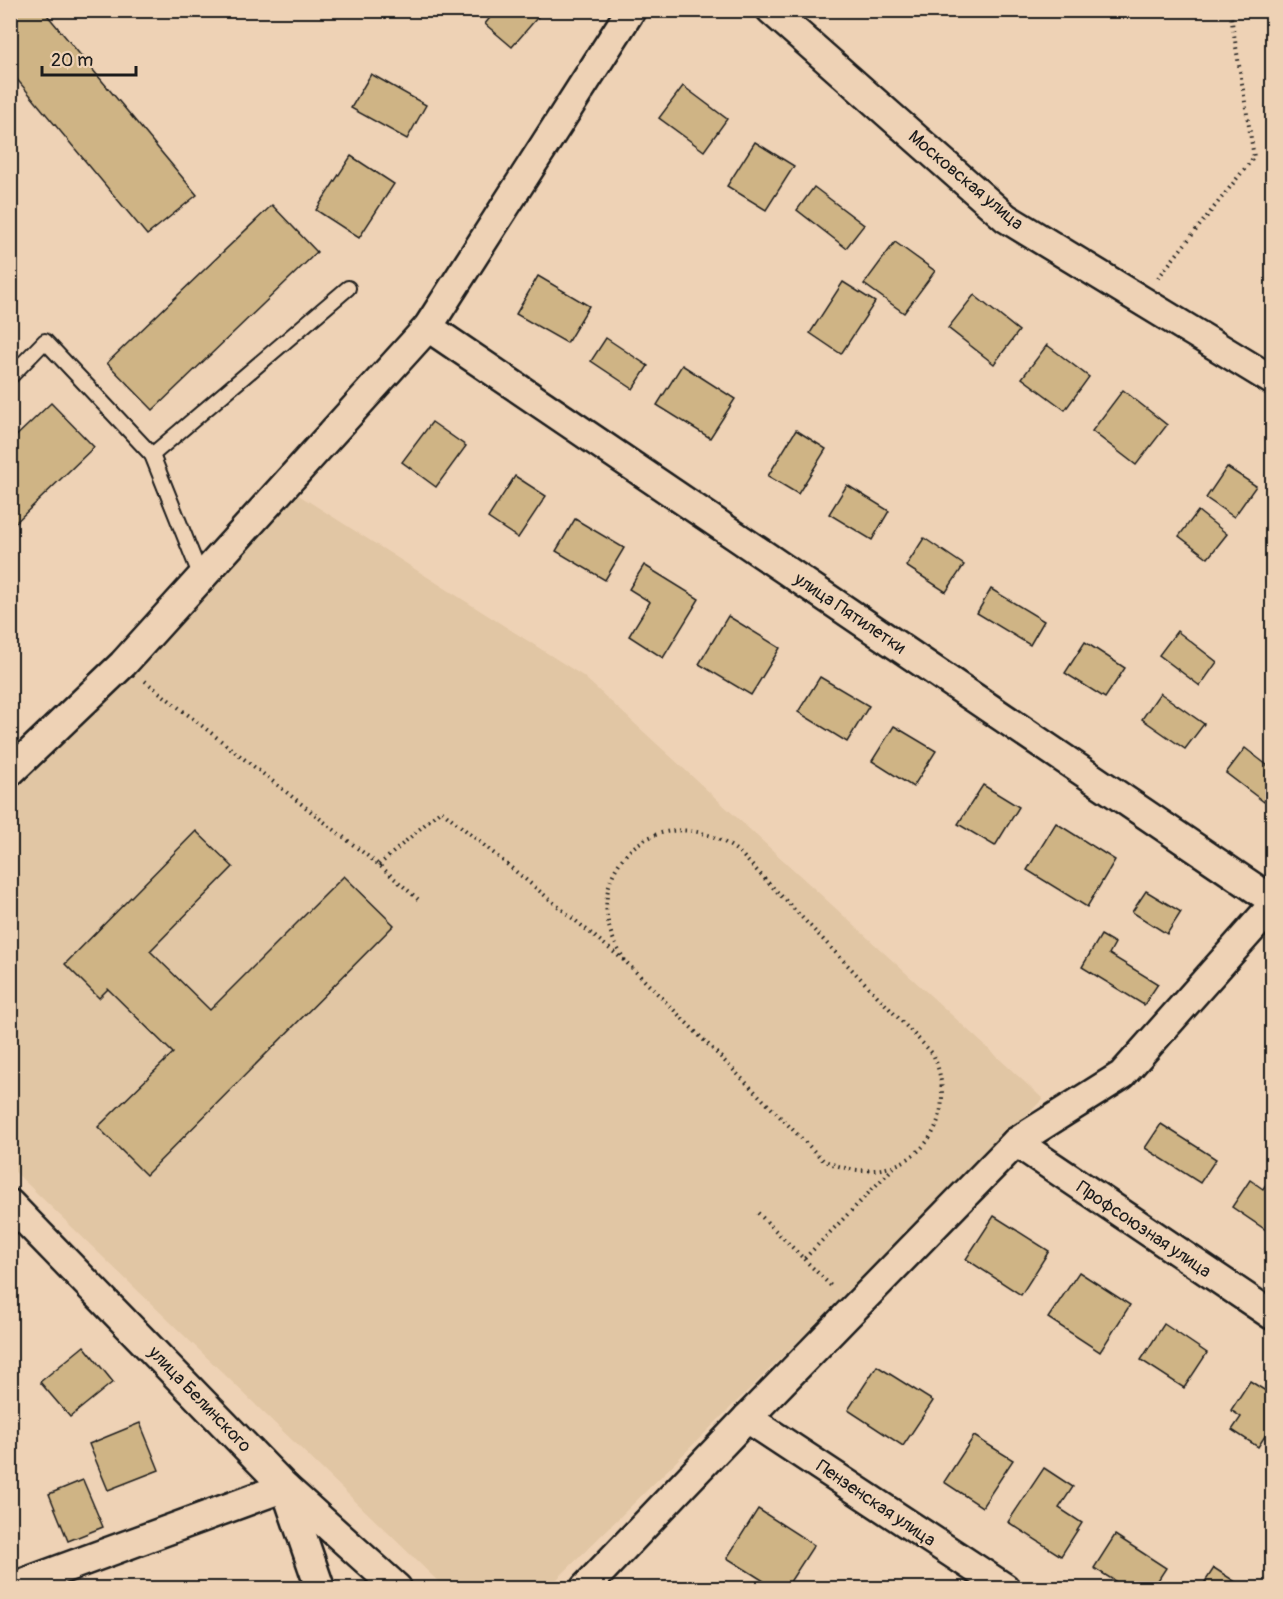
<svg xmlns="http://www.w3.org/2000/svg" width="1283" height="1599" font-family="Pangolin,sans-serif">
<rect width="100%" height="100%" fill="#eed2b5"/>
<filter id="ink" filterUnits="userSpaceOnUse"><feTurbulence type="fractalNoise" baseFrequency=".0167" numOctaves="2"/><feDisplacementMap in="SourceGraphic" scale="12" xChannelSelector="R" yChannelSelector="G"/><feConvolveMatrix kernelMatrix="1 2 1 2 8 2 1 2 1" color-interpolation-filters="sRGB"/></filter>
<g filter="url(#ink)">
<!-- built -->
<polygon fill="#e1c6a4" points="297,494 583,676 1043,1099 548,1588 445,1588 11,1168 10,793"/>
<!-- building -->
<g fill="#cfb485" stroke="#1c1c1c" stroke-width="1.5">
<polygon points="17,10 43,10 197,195 147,235 10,71 10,16"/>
<polygon points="496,10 543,10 543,11 512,47 485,24"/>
<polygon points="371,74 426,105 407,139 351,108"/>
<polygon points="683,86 727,119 704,151 659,118"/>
<polygon points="755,142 794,166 766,210 727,186"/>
<polygon points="351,156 394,184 359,238 316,210"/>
<polygon points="814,187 864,225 846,248 797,210"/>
<polygon points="272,205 317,252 153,410 107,363"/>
<polygon points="895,242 935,271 904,313 864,284"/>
<polygon points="538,276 589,306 567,343 516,314"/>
<polygon points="843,282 875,302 841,354 810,333"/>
<polygon points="974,295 1019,331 994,364 948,328"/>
<polygon points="606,338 648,366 633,389 591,361"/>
<polygon points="1047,345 1089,377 1065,410 1022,378"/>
<polygon points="682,365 735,399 710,438 657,405"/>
<polygon points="1123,390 1167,425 1136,465 1092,431"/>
<polygon points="51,403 94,447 10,528 10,442"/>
<polygon points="432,422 466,446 436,487 402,462"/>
<polygon points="796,430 826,449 798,494 768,476"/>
<polygon points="1227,467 1256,486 1234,517 1206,498"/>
<polygon points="515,476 546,496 518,538 488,518"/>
<polygon points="847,485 889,511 872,540 829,514"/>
<polygon points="1198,511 1227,534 1208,558 1179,536"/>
<polygon points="575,519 624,548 605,580 556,551"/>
<polygon points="924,538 964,565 946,592 906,566"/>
<polygon points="644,565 699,599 663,658 629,636 650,602 629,589"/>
<polygon points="991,589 1044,621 1030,645 977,613"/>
<polygon points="728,616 780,648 751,695 699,664"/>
<polygon points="1177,631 1217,662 1200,686 1159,655"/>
<polygon points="1085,642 1125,668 1105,698 1065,673"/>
<polygon points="820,677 869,706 847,742 798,712"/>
<polygon points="1160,693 1204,724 1185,749 1142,719"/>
<polygon points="894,726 936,751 913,787 872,761"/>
<polygon points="1245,748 1272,769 1272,790 1264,802 1226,773"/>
<polygon points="983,785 1019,807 995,846 958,824"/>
<polygon points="1056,823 1115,860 1087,907 1027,870"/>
<polygon points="196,831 233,867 150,951 210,1010 344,876 394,925 146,1175 98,1127 173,1053 108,989 99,998 65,964"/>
<polygon points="1146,891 1181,912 1167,934 1132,912"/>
<polygon points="1101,935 1115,943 1109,954 1158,984 1144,1005 1082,967"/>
<polygon points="1161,1124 1216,1159 1200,1183 1145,1148"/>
<polygon points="1272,1175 1272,1234 1232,1207 1250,1180 1263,1189"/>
<polygon points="994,1216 1049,1251 1021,1295 966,1259"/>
<polygon points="1079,1272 1130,1305 1100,1352 1048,1318"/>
<polygon points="1164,1324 1207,1353 1184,1388 1141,1360"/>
<polygon points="84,1346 113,1382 70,1417 40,1382"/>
<polygon points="877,1366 933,1401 903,1446 848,1410"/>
<polygon points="1250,1381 1272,1395 1272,1425 1258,1447 1232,1430 1241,1417 1231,1410"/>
<polygon points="140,1423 159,1470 108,1490 89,1444"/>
<polygon points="974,1436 1013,1460 982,1507 944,1482"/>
<polygon points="1044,1468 1073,1487 1059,1508 1082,1523 1061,1556 1008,1522"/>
<polygon points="83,1480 103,1527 68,1541 49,1494"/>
<polygon points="758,1509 814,1545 786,1588 775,1588 727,1558"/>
<polygon points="1115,1535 1166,1568 1153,1588 1126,1588 1094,1568"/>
<polygon points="1214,1568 1245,1588 1201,1588"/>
</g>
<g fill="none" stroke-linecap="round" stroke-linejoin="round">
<!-- service casing -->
<g stroke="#1c1c1c" stroke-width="18">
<g id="service">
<polyline points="10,377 45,341 152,455 201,577"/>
<polyline points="152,455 348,288"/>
</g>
</g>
<!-- minor casing -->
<g stroke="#1c1c1c" stroke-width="33">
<g id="minor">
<polyline points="771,10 1006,218 1272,380"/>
<polyline points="428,327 1272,900"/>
<polyline points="10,772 123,664 428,327 631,10"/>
<polyline points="1016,1142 1272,1315"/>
<polyline points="10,1204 285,1487 397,1588"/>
<polyline points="747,1418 1005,1588"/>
<polyline points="10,1588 285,1487 320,1588"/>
<polyline points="585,1588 747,1418 1016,1142 1122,1075 1272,906"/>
</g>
</g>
<!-- path -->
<g stroke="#1c1c1c" stroke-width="4" stroke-dasharray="1.5 4.5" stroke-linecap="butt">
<polyline points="1158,278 1254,157 1230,10"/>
<polyline points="145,681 379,865 419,900"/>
<path d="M379,865L441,810L627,963L823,1160C899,1196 967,1133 933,1054L740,853C658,787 564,878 627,963"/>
<polyline points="758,1213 804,1259 895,1166"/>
<polyline points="804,1259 833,1288"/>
</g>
<!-- service -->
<use href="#service" stroke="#eed2b5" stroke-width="14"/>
<!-- minor -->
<use href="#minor" stroke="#eed2b5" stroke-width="28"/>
</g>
</g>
<g text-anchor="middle" stroke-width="5" stroke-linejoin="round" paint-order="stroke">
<!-- street labels -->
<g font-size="18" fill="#1c1c1c" stroke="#eed2b5">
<text transform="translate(966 180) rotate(40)" y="6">Московская улица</text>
<text transform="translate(850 613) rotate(34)" y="6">улица Пятилетки</text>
<text transform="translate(1144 1229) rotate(34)" y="6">Профсоюзная улица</text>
<text transform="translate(200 1399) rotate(46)" y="6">улица Белинского</text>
<text transform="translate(876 1503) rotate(34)" y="6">Пензенская улица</text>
</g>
</g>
<!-- margin -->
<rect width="1283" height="1599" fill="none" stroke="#eed2b5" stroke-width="36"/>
<rect x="18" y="18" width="1247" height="1563" fill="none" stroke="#1c1c1c" stroke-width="2" filter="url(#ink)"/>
<!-- scale -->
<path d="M42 66v9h94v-9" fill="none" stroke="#1c1c1c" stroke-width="3"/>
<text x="51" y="66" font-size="18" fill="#1c1c1c" stroke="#eed2b5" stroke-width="4.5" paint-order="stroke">20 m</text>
</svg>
